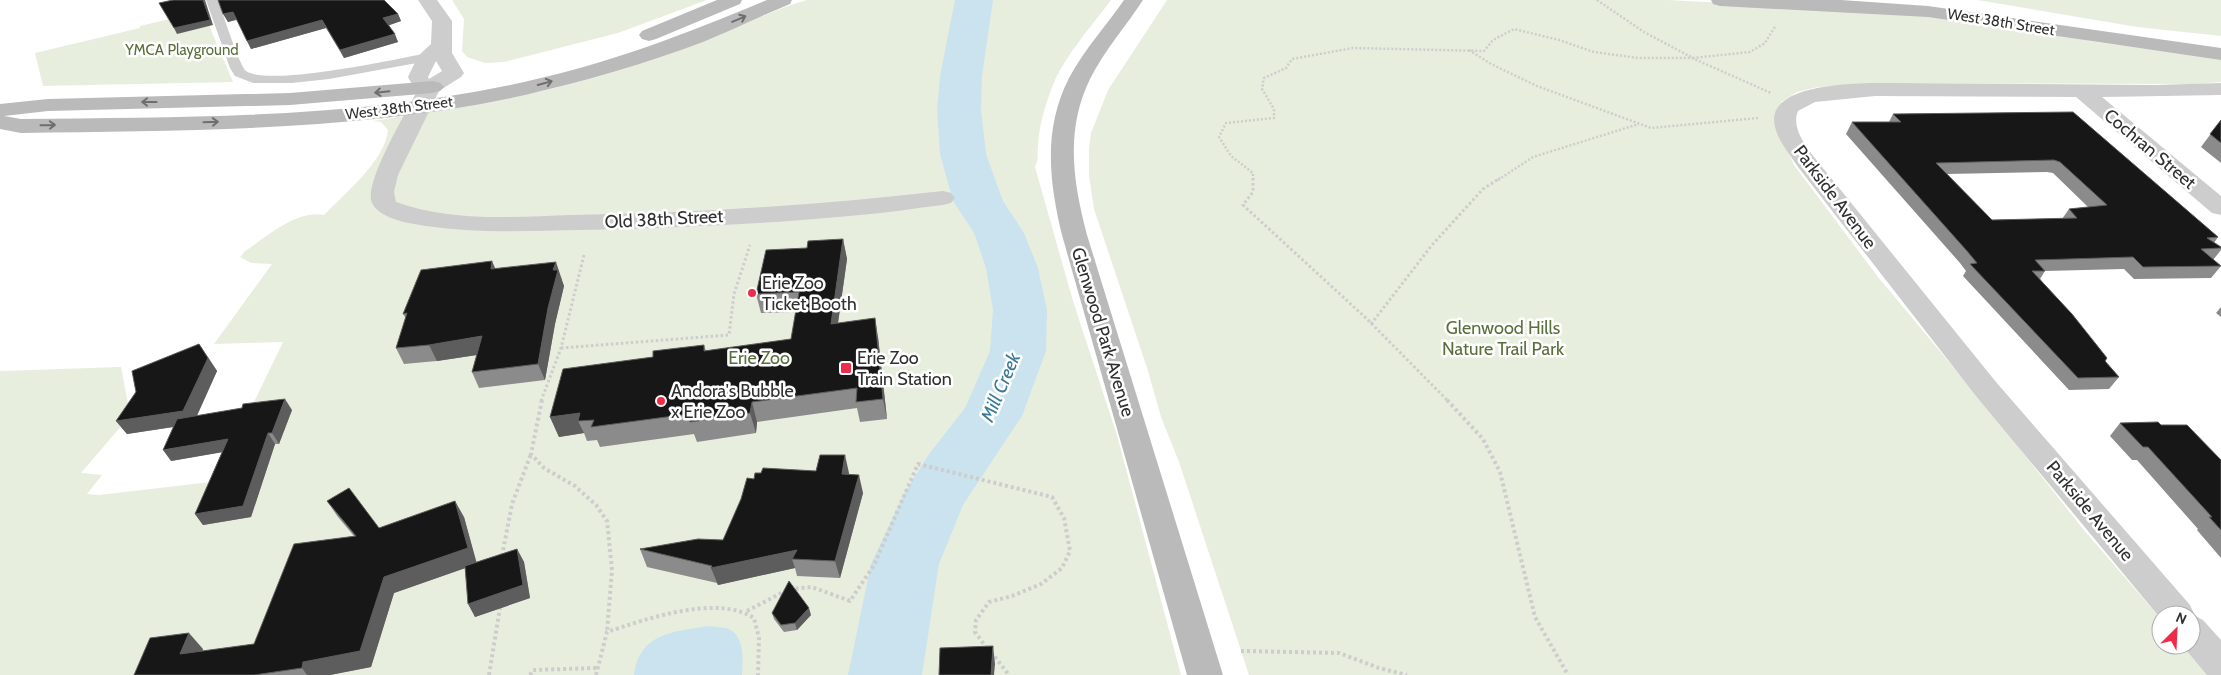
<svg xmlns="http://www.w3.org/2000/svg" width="2221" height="675" font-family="Cabin,sans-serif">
<rect width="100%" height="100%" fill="#fff"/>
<!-- green -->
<g fill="#e8eede">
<polygon points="452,0 707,0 618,33 504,62 485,63 467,57 462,51 464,19"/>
<path d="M807,0H1111C1091,27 1060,61 1050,93C1044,109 1039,128 1038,145C1037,154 1039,160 1035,167L1073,301L1117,435L1181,675H0V371L121,367L129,409L123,424L81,473L102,475L87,494L99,495L219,481L253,404L283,342L214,344L272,264L251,263L240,257L245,251C268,236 296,210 324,215C345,193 385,161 388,130L381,122L373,121C459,107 546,95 629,67C662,57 694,46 726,32C753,21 778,8 807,0Z"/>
<polygon points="1167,0 1668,0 1911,13 2027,29 2096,42 2221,59 2221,82 2195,84 1886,83 1818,87 1797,92 1781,102 1777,127 1794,165 1878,277 1994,416 2083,529 2161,619 2161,645 2184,645 2208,675 1249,675 1179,462 1161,417 1148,371 1094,209 1089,176 1089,148 1091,133 1108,90"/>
<polygon points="1977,0 2221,0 2221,36 2137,27"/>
<polygon points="203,11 233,82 43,86 35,53 140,28 140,26"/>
</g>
<!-- water -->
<path fill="#cae3ee" d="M708,626C714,627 724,627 729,629C745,637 743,661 742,675H634C640,632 674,632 708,626Z"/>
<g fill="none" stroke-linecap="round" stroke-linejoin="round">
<!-- river -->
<polygon fill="#cae3ee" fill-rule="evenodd" points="955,0 993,0 982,76 981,109 986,154 1003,201 1024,233 1038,268 1047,310 1046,351 1022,416 963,505 939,564 922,675 848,675 871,564 905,492 929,454 965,408 990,351 993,310 986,268 974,233 953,201 940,154 937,109 940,76"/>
<!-- path-far2 -->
<g stroke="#cdcdcd" stroke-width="2.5" stroke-dasharray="2 2" stroke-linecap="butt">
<polyline points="1597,0 1644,32 1693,58 1750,52 1765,43 1776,25"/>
<polyline points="1469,50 1491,64 1537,86 1651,128 1758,118"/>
<polyline points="1253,180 1253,173 1231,156 1219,137 1226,123 1274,118 1274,109 1262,89 1264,78 1286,68 1292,59 1353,48 1484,51 1493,40 1514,29 1559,40 1594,52 1638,58 1692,58 1771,93"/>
<polyline points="1498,180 1533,157 1639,124"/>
</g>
<!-- path-far1 -->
<g stroke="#cdcdcd" stroke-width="3" stroke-dasharray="2.5 2.5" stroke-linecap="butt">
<polyline points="1253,178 1253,192 1243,205 1367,319 1448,401"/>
<polyline points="1371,324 1432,245 1483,189 1500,178"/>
<polyline points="561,348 729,335 734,294 750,245"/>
<polyline points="541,401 561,348 584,255"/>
</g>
<!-- path -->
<g stroke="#cdcdcd" stroke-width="4" stroke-dasharray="3 3" stroke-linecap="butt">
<polyline points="542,400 531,454 544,468 575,486 596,505 607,521 612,570 607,632"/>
<polyline points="1447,400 1483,439 1500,472 1535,617 1568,675"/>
<polyline points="502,556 512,504 531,454"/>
<polyline points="747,611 789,589 812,587 850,601 874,565 918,464 1052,497 1064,518 1070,551 1062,568 1041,584 1012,596 989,602 976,620 975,632 986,647"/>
<polyline points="1241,651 1339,653 1379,668 1407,675"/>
<polyline points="991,652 1009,675"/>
<polyline points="489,675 500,608"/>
<polyline points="530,675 533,670 597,668"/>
<path d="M596,675L607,632C646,619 717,594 754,618L759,638L758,675"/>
</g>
<!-- service -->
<path fill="#cdcdcd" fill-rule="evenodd" d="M206,0H218C222,11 240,67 246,71C269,87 397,59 428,53L434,57L428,61L329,79L292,83H253L235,76L230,68Z"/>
<!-- minor -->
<g fill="#cdcdcd" fill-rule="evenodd">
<path d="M418,0H437L452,21V53L464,73L461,77L439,91L398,175L394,192L396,202C450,222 515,217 572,215C696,213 820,205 943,191L951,193L955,198L951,203L943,205C915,208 888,213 860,215C768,224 674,228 581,230C526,231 469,234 414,224C401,222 378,216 372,203C363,183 408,110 418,89L413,86L408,77L418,56L431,44L432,21ZM436,61L442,71L429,79L428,77Z"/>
<path d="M1894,83L2156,85L2221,83V95L2102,97L2221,196V215L2212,213L2076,97L1875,96L1815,102L1798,111C1791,127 1805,145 1814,157L1996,382L2190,605L2195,616L2203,620L2221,640V675H2207L2182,645H2191V615H2161V619L1976,396L1798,167C1789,153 1774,137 1774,119C1775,81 1867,83 1894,83Z"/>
</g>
<!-- secondary -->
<g fill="#bababa" fill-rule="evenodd">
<polygon points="717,0 742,0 740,4 656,39 649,41 642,39 639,35 642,31"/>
<path d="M767,0H792L790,4C761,16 732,30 703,42C645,64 585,81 525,95C360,132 189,130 21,133L0,129V104L48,99L290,93L433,81L440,83L444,87L440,91L433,93L290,105L48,111L4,116L21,119C189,117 359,119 524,82C610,63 686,34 767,0Z"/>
<path d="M1124,0H1143C1126,26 1104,51 1090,79C1065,130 1073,182 1087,235L1223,675H1187L1062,235C1049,181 1043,129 1069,78C1084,50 1106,26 1124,0Z"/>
<polygon points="1711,0 1841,0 1928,6 2221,48 2221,60 1928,17 1720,6 1713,4"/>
</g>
</g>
<!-- wall -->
<g fill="#8b8b8b" fill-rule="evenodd">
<polygon points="218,0 398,14 401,21 389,25 398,42 344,58 326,28 251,49 237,20 228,22"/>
<path d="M2073,112L2218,237L2214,243L2221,247V250L2213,260L2221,266L2211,278L2134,279L2124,269L2045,271L2040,279L2105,362L2119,377L2109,389L2069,390L1963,276L1966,271L1960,263L1846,134L1852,122H1889L1893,114ZM2047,172L2053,173L2088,207L2069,209L2062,219L1992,220L1947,174Z"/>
<polygon points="2221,120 2221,163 2201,147"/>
<polygon points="843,239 847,259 838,323 878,337 887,419 860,422 857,408 757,422 756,433 697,442 694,434 600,447 597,440 587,441 584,433 559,437 550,417 653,357 704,345 706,351 791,339 796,312 761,313 756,294 807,248"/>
<polygon points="496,269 562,278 561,279 564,286 555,324 545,380 479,388 472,372 477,355 437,361 404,364 396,348 406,318 403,314"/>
<polygon points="2221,307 2221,317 2216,313"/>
<polygon points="208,357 217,371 197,416 292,410 279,444 275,444 251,517 203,525 195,514 222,452 171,461 173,427 127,434 116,421 136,392"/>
<polygon points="2120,423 2161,425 2221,460 2221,558 2197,530 2198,529 2137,460 2132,460 2110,436"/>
<polygon points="849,473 849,475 863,493 840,578 797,576 795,568 718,585 717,583 647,567 640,549 723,540 754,479"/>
<polygon points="327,501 379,528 464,517 476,562 517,549 524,562 530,598 475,617 465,568 394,593 371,667 330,675 134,675 203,649 202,651 254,644 354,536 338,517"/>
<polygon points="772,613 811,615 797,630 784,632 774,619"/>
</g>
<!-- shaded-wall -->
<g fill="#5d5d5d">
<polygon points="203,0 205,0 213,25 177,34 174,28"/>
<polygon points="233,12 237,19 228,22 223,14"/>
<polygon points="398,14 401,21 387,26 383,18"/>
<polygon points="322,20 326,28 251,49 247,41"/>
<polygon points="395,34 398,42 344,58 340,50"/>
<polygon points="843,239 847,259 835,344 831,324"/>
<polygon points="492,261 499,277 491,269"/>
<polygon points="556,262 564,286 555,324 545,380 538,364 553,270"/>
<polygon points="875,318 878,337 887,419 883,399"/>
<polygon points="482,336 490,353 437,361 429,345"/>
<polygon points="199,344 217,371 193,424 127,434 116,421"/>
<polygon points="285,399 292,410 279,444 272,433"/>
<polygon points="752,402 757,422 756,433 750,413"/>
<polygon points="580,413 578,421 584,433 559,437 550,417"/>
<polygon points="268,433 275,444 251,517 203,525 195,514"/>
<polygon points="228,439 235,450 171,461 163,450"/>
<polygon points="845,455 849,473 846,492 842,474"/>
<polygon points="859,475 863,493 840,578 835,561"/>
<polygon points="455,501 464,517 477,564 394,593 371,667 330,675 307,675 302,668 303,662"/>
<polygon points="517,549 524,562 530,598 475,617 468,604"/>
<polygon points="797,550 792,559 795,568 718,585 711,568"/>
<polygon points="809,608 811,615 797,630 795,623"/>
<polygon points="189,633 203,649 195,670 180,654"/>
<polygon points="993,646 995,664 994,675 991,675"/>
</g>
<!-- building -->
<g fill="#171717" stroke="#5d5d5d" fill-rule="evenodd">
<polygon points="173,0 203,0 210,20 174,28 159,3"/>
<polygon points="218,0 384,0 398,14 383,18 395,34 340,50 322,20 247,41 233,12 223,14"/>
<path d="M2073,112L2218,237L2207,238L2221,247V248L2201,249L2221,266L2143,267L2133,257L2035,260L2045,271H2032L2072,314L2107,358L2105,361L2119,377L2078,378L1970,264L1977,263L1967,251L1852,122H1901L1893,114ZM2054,160L2060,162L2107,205L2069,209L2077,218L1992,220L1936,163Z"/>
<polygon points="2221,120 2221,143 2210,134"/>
<polygon points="843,239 831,324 875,318 883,399 856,402 857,388 752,402 750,413 690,422 689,414 591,427 594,420 578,421 580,413 550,417 563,369 653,357 653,351 704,345 704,351 791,339 799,292 756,294 766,250 807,248 808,241"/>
<polygon points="492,261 491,269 556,262 553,270 558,270 548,308 538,364 472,372 482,336 429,345 396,348 407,313 403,314 421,270"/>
<polygon points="199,344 208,358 183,411 116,421 136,392 132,371"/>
<polygon points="285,399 272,433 268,433 243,506 195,514 228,439 163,450 177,419 242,408 243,404"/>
<polygon points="2158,422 2161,425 2187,425 2221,460 2221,530 2209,517 2212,517 2148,447 2143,447 2120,423"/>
<polygon points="820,455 845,455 842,474 859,475 835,561 792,559 797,550 711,568 712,566 640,549 698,539 723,540 741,499 747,478 754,479 755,473 761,473 763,468 816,471"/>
<polygon points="349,488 379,528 455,501 468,548 384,577 360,651 303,662 302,668 254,675 134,675 150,638 189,633 180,654 254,644 294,544 356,536 327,501"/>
<polygon points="517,549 523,585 468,604 465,566"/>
<polygon points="789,581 809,608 795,623 781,625 772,613"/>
<polygon points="993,646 991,675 939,675 940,648"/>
</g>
<!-- one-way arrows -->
<defs><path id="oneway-shaft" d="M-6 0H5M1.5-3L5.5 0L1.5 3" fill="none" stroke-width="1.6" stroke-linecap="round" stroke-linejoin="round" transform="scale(1.25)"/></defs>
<g stroke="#6e6e6e">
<use href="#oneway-shaft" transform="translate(739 19) rotate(-23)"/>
<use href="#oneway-shaft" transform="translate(545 83) rotate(-15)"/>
<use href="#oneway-shaft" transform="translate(382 92) rotate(174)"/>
<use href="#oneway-shaft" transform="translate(149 102) rotate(180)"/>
<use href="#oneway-shaft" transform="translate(211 122) rotate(-2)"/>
<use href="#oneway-shaft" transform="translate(48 125) rotate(-1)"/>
</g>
<!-- markers -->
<g fill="#ee2c49" stroke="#fff" stroke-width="2">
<circle cx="752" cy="293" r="5"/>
<rect x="840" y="362" width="12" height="12" rx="2.5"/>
<circle cx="661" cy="401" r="5"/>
</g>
<g text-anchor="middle" stroke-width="5" stroke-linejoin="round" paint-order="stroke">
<!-- far-street labels -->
<g font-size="15" fill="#303030" stroke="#fff">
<text transform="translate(2001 22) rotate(9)" y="5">West 38th Street</text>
<text transform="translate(399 108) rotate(-7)" y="5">West 38th Street</text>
</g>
<!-- far-park labels -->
<g font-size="15" fill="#576f3b" stroke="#fff">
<text x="182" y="55">YMCA Playground</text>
</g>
<!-- street labels -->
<g font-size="18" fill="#303030" stroke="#fff">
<text transform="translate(2150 149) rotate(40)" y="6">Cochran Street</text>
<text transform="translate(1835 197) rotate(53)" y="6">Parkside Avenue</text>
<text transform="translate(664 219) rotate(-3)" y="6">Old 38th Street</text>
<text transform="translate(1103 332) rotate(73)" y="6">Glenwood Park Avenue</text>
<text transform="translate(2090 511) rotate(50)" y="6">Parkside Avenue</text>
</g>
<!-- poi labels -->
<g font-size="18" fill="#303030" stroke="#fff" text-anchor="start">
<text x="762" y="289">Erie Zoo<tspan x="762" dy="21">Ticket Booth</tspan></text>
<text x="857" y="364">Erie Zoo<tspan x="857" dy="21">Train Station</tspan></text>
<text x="671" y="397">Andora's Bubble<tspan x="671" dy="21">x Erie Zoo</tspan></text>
</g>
<!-- park labels -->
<g font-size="18" fill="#576f3b" stroke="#fff">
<text x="1503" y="334">Glenwood Hills<tspan x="1503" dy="21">Nature Trail Park</tspan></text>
<text x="759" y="364">Erie Zoo</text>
</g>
<!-- water labels -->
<g font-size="19" font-style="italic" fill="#397a97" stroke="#fff">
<text transform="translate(1000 387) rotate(-67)" y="7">Mill Creek</text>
</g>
</g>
<!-- north arrow -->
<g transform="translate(2176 630) rotate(24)"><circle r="24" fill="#ffffff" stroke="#acacac"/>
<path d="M0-4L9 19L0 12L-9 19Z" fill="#ee2c49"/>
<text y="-8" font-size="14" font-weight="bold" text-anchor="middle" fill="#303030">N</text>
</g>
</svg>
